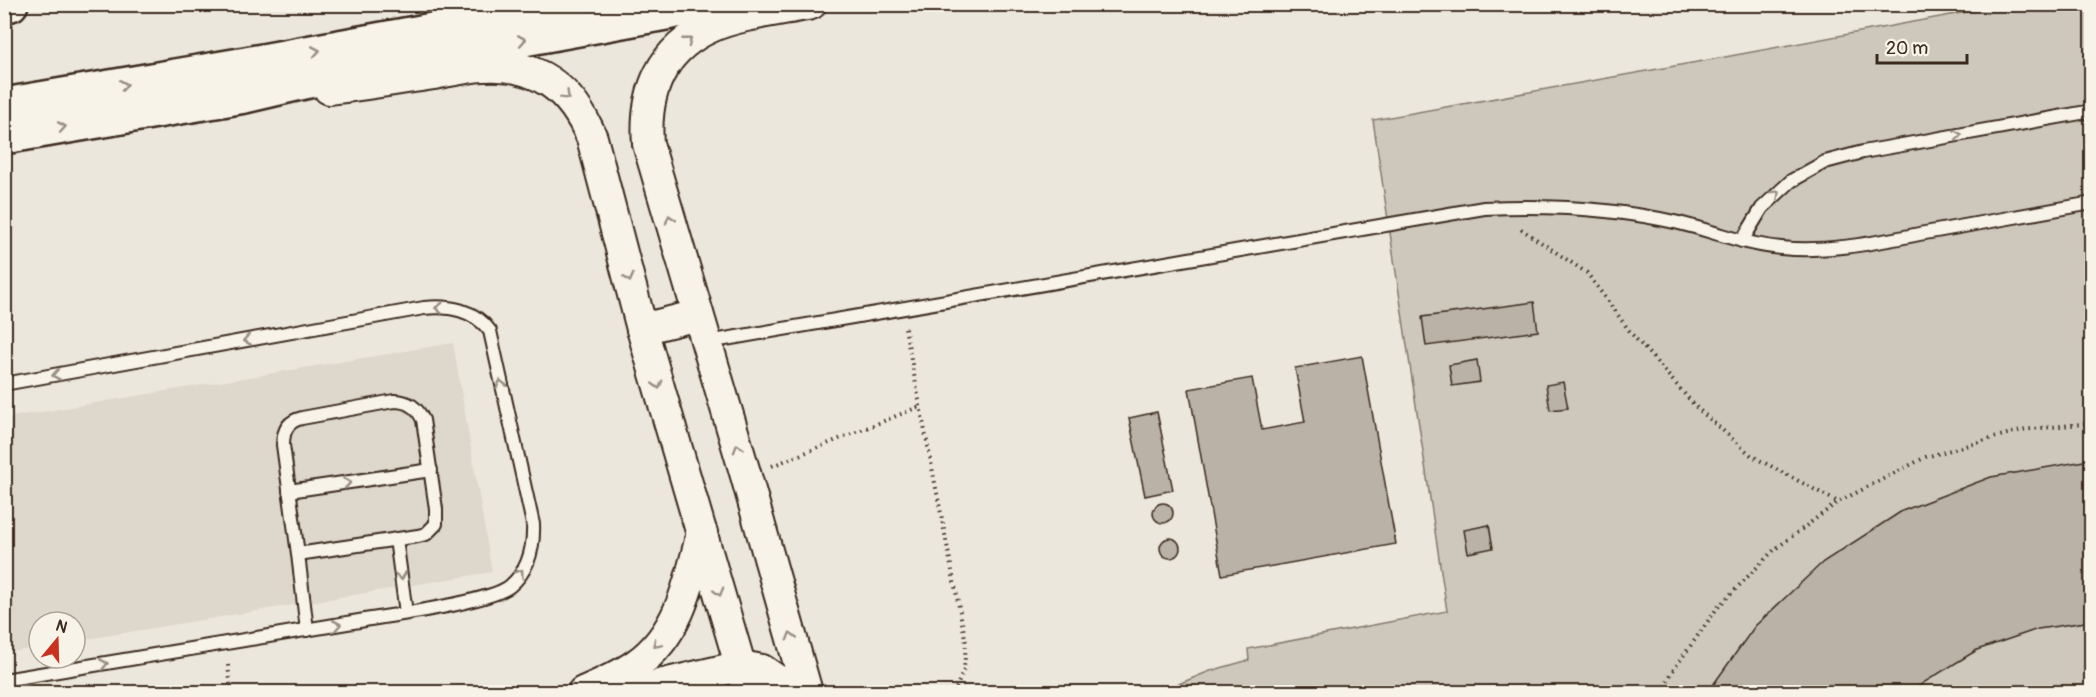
<svg xmlns="http://www.w3.org/2000/svg" width="2096" height="697" font-family="Pangolin,sans-serif">
<rect width="100%" height="100%" fill="#ece7dc"/>
<filter id="ink" filterUnits="userSpaceOnUse"><feTurbulence type="fractalNoise" baseFrequency=".0167" numOctaves="2"/><feDisplacementMap in="SourceGraphic" scale="12" xChannelSelector="R" yChannelSelector="G"/><feConvolveMatrix kernelMatrix="1 2 1 2 8 2 1 2 1" color-interpolation-filters="sRGB"/></filter>
<g filter="url(#ink)">
<!-- built -->
<polygon fill="#ddd7cc" points="453,343 492,572 75,641 75,622 39,622 39,647 5,653 5,418"/>
<!-- green -->
<polygon fill="#cec8bc" stroke="#84796d" stroke-width="1.5" points="2004,5 2091,5 2091,692 1159,692 1210,671 1249,660 1248,649 1447,611 1373,120 1725,57"/>
<!-- building -->
<g fill="#bab2a7" stroke="#3b2a1e" stroke-width="1.5">
<polygon points="1534,302 1538,331 1426,346 1422,317"/>
<polygon points="1362,356 1396,544 1222,575 1189,389 1252,378 1262,430 1305,422 1295,368"/>
<polygon points="1477,360 1480,382 1452,386 1449,365"/>
<polygon points="1563,382 1568,408 1550,410 1546,385"/>
<polygon points="1157,412 1173,490 1145,496 1129,418"/>
<polygon points="2084,461 2092,461 2092,621 2038,629 1977,650 1923,683 1912,692 1708,692 1755,626 1823,562 1902,511 1991,477"/>
<circle cx="1163" cy="513" r="10"/>
<polygon points="1489,525 1493,548 1468,553 1464,530"/>
<circle cx="1170" cy="548" r="10"/>
</g>
<g fill="none" stroke-linecap="round" stroke-linejoin="round">
<!-- service casing -->
<g stroke="#3b2a1e" stroke-width="16">
<g id="service">
<polyline points="1742,241 1762,208 1791,181 1825,162 1863,152 2092,111"/>
<path d="M708,342L1484,208C1550,205 1614,208 1679,223C1713,231 1746,245 1781,248C1830,253 1877,242 1925,233C1981,223 2036,213 2092,203"/>
<path d="M4,384L424,308C449,305 475,310 490,331L533,524C534,548 529,570 510,586C491,602 394,615 365,620C245,640 125,660 4,680"/>
<path d="M394,401C408,401 417,407 423,420L436,509V524L426,534L418,536L298,554L283,445C283,430 288,421 302,418Z"/>
<polyline points="289,491 431,470"/>
<polyline points="396,539 406,613"/>
<polyline points="298,554 307,630"/>
</g>
</g>
<!-- tertiary casing -->
<g stroke="#3b2a1e" stroke-width="34">
<g id="tertiary">
<path d="M329,89C364,85 399,79 434,74C450,71 467,67 483,66C538,62 572,90 592,138L642,329L748,692"/>
<polyline points="642,329 698,315"/>
<polyline points="637,690 741,666 762,670 781,683 789,692"/>
<path d="M583,692C602,684 620,676 637,664C680,634 690,580 702,533"/>
<path d="M807,692L746,476L648,144C644,92 661,49 711,27C736,15 782,10 811,4"/>
</g>
</g>
<!-- motorway casing -->
<g stroke="#3b2a1e" stroke-width="38">
<g id="motorway">
<polyline points="4,6 11,4"/>
<polyline points="4,105 240,65 574,4"/>
<polyline points="4,137 245,96 360,69 715,4"/>
</g>
</g>
<!-- path -->
<g stroke="#3b2a1e" stroke-width="4" stroke-dasharray="1.5 4.5" stroke-linecap="butt">
<polyline points="1521,229 1587,273 1631,333 1697,408 1752,456 1838,502"/>
<polyline points="905,328 966,643 964,670 954,692"/>
<polyline points="772,466 921,406"/>
<polyline points="228,665 231,692"/>
<polyline points="1662,692 1672,672 1718,607 1774,550 1838,502 1926,457 2021,430 2092,423"/>
</g>
<!-- service -->
<use href="#service" stroke="#f7f3e8" stroke-width="12"/>
<!-- tertiary -->
<use href="#tertiary" stroke="#f7f3e8" stroke-width="30"/>
<!-- motorway -->
<use href="#motorway" stroke="#f7f3e8" stroke-width="33"/>
</g>
<!-- one-way arrows -->
<defs><path id="oneway-chevron" d="M-2-3.5L2.5 0L-2 3.5" fill="none" stroke-width="1.6" stroke-linecap="round" stroke-linejoin="round" transform="scale(1.5)"/></defs>
<g stroke="#998e83">
<use href="#oneway-chevron" transform="translate(522 40) rotate(-10)"/>
<use href="#oneway-chevron" transform="translate(688 41) rotate(-38)"/>
<use href="#oneway-chevron" transform="translate(316 51) rotate(-10)"/>
<use href="#oneway-chevron" transform="translate(124 85) rotate(-10)"/>
<use href="#oneway-chevron" transform="translate(566 96) rotate(45)"/>
<use href="#oneway-chevron" transform="translate(62 127) rotate(-10)"/>
<use href="#oneway-chevron" transform="translate(1958 135) rotate(-10)"/>
<use href="#oneway-chevron" transform="translate(1776 194) rotate(-44)"/>
<use href="#oneway-chevron" transform="translate(670 219) rotate(-107)"/>
<use href="#oneway-chevron" transform="translate(629 278) rotate(75)"/>
<use href="#oneway-chevron" transform="translate(439 308) rotate(-177)"/>
<use href="#oneway-chevron" transform="translate(247 340) rotate(170)"/>
<use href="#oneway-chevron" transform="translate(56 375) rotate(170)"/>
<use href="#oneway-chevron" transform="translate(501 384) rotate(-103)"/>
<use href="#oneway-chevron" transform="translate(658 385) rotate(74)"/>
<use href="#oneway-chevron" transform="translate(738 448) rotate(-107)"/>
<use href="#oneway-chevron" transform="translate(347 483) rotate(-9)"/>
<use href="#oneway-chevron" transform="translate(520 573) rotate(-55)"/>
<use href="#oneway-chevron" transform="translate(401 576) rotate(82)"/>
<use href="#oneway-chevron" transform="translate(719 592) rotate(74)"/>
<use href="#oneway-chevron" transform="translate(337 625) rotate(-10)"/>
<use href="#oneway-chevron" transform="translate(791 636) rotate(-106)"/>
<use href="#oneway-chevron" transform="translate(657 644) rotate(131)"/>
<use href="#oneway-chevron" transform="translate(104 664) rotate(-10)"/>
</g>
</g>
<!-- margin -->
<rect width="2096" height="697" fill="none" stroke="#f7f3e8" stroke-width="24"/>
<rect x="12" y="12" width="2072" height="673" fill="none" stroke="#3b2a1e" stroke-width="2" filter="url(#ink)"/>
<!-- north arrow -->
<g transform="translate(57 640) rotate(19)"><circle r="28" fill="#f7f3e8" stroke="#aca397" stroke-width="1.5"/>
<path d="M0-4.5L10 22L0 15L-10 22Z" fill="#c8321e"/>
<text y="-9" font-size="16" font-weight="bold" text-anchor="middle" fill="#3b2a1e">N</text>
</g>
<!-- scale -->
<path d="M1877 54v9h90v-9" fill="none" stroke="#3b2a1e" stroke-width="3"/>
<text x="1886" y="54" font-size="18" fill="#3b2a1e" stroke="#f7f3e8" stroke-width="4.5" paint-order="stroke">20 m</text>
</svg>
